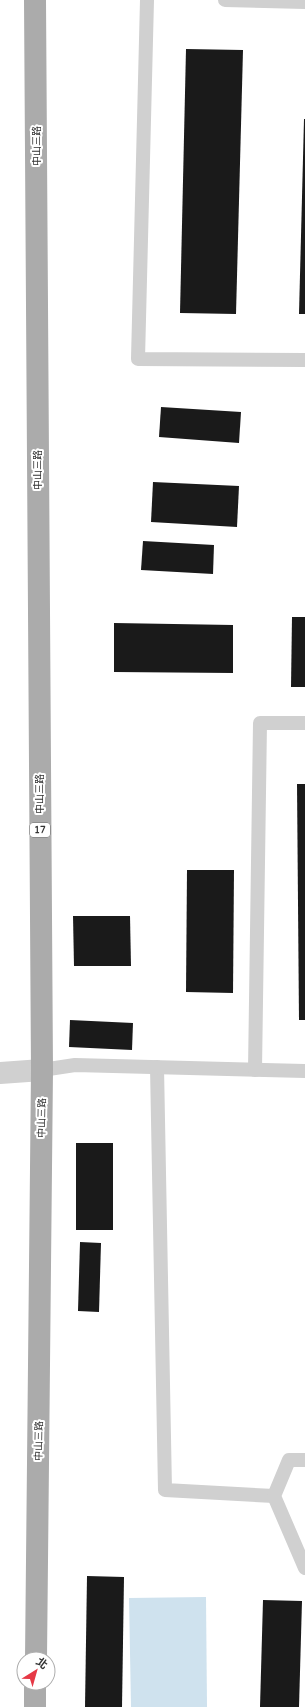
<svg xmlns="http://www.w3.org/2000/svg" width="305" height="1707" font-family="'Varela Round','Noto Sans TC',sans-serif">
<rect width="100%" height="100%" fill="#fff"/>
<!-- water -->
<polygon fill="#cfe2ee" points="206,1597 207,1707 131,1707 129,1598"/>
<!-- building -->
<g fill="#1a1a1a">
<polygon points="186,49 243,50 236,314 180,313"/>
<polygon points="304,119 305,119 305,314 299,314"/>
<polygon points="161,407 241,412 239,443 159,437"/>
<polygon points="153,482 239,486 237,527 151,522"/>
<polygon points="143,541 214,545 213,574 141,570"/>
<polygon points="292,617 305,617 305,687 291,687"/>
<polygon points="114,623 233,625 233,673 114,672"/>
<polygon points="297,784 305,784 305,1020 299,1020"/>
<polygon points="187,870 234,870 233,993 186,992"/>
<polygon points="73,916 130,916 131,966 74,966"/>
<polygon points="70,1020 133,1023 132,1050 69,1047"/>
<rect x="76" y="1143" width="37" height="87"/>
<polygon points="80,1242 101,1243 99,1312 78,1311"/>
<polygon points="87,1576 124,1577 122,1707 85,1707"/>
<polygon points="263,1600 302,1601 299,1707 260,1707"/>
</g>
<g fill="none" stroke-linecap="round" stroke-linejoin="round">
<!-- service -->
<g stroke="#d0d0d0" stroke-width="14">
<polyline points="147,0 138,359 305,360"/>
<polyline points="225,0 305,2"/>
<polyline points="157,1067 165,1490 274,1496"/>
<polyline points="42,1070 75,1065 305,1071"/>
<polyline points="255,1070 260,723 305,723"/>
<polyline points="305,1460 289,1460 274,1496 305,1568"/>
</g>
<!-- tertiary -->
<polyline stroke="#d0d0d0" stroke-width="22" points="0,1073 42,1070"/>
<!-- primary -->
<g stroke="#ababab" stroke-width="22">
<polyline points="35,0 42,1070 36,1659"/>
<polyline points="35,1707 35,1683"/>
</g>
</g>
<g text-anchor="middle" stroke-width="4" stroke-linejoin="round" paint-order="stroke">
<!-- shield labels -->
<rect fill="#fff" stroke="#707070" stroke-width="1" x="30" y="823" width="20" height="14" rx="3"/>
<g font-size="9" font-weight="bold" fill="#333">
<text x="40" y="833">17</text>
</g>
<!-- street labels -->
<g font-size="10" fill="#333" stroke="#fff">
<text transform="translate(36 146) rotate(-90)" y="4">中山三路</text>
<text transform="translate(37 470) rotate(-90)" y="4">中山三路</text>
<text transform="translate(39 794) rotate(-90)" y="4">中山三路</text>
<text transform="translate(41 1118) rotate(-89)" y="4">中山三路</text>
<text transform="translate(38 1441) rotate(-89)" y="4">中山三路</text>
</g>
</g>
<!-- north arrow -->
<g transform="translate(36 1671) rotate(37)"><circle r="19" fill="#ffffff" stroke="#adadad"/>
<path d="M0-3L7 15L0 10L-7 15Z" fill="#e63946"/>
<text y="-6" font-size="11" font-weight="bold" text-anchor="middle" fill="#333333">北</text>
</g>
</svg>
